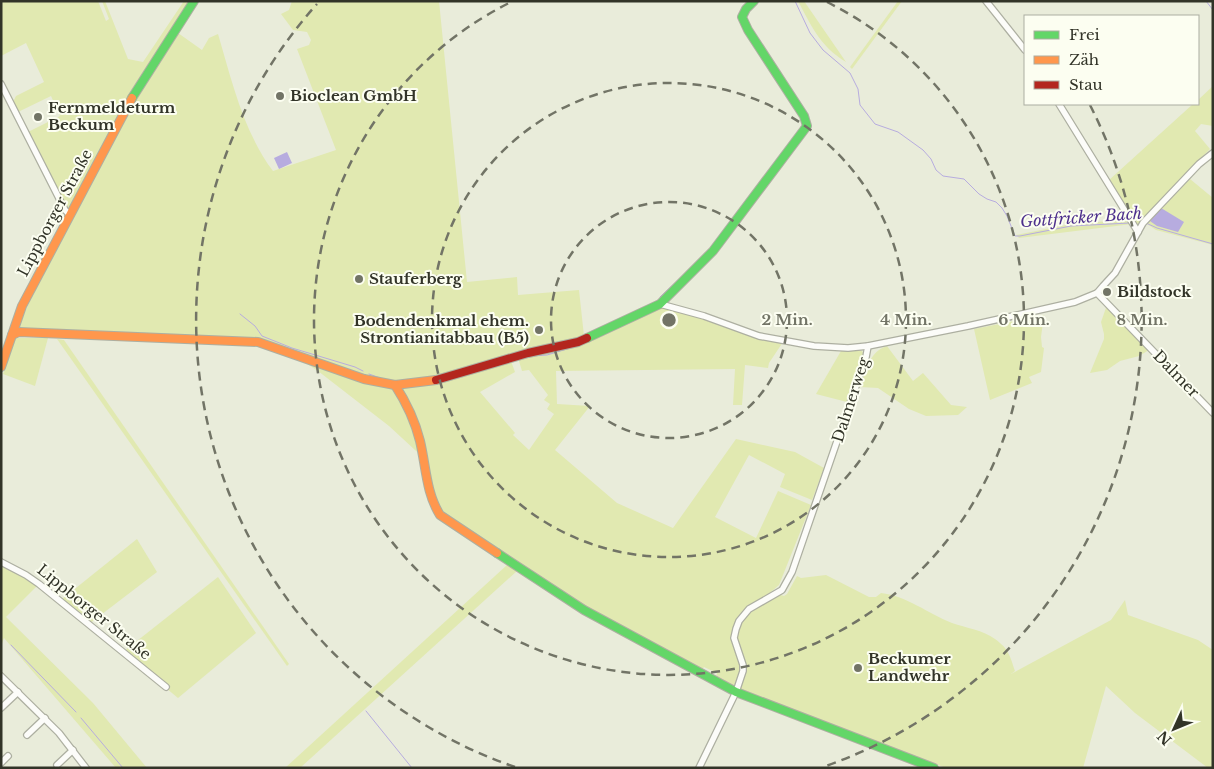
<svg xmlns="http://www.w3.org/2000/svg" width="1214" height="769" font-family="'Libre Baskerville',serif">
<rect width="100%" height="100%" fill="#e9ecda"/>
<!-- green -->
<g fill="#e1e9b1">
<path d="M1,1H98L106,21L109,19L102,1H105L128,59L143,62L184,1H191L178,33L202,50L209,38L218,34C232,81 243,131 273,171L336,150L297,49L309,45L311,40L307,32L293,30L281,14L289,10L292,1H439L467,282L517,277L518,295L579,290L584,336L577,340L473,368L472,374L511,361L515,372L480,392L515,433L513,435L529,450L554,414L547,409L550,404L544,400L548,395L529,370L522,371L518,358L548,353L657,309L667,308L676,310L783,342L769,363L768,368L745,365L742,405H733L735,369L556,371L557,404L590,406L555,450L617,503L673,528L736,439L795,452L824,468L812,500L780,487L785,474L749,455L715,517L756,538L778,491L811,505L779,585L771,592L784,596L787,594L797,576L801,578L826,575L869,597H876L881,593C907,596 927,613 952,623C966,628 983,630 995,639C1009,649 1010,656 1015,671L1011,674L1111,620L1125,600L1128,615L1198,640L1213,650V768H1208L1135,713L1106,686L1083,768H946L739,689L716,678L717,673L704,667L701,671L585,609L442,513L436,504L428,462L389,426L318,371L284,349L258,338L18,328L40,278L76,214L65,206L28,132L60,116L51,96L18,112L13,102L16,96L44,82L26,43L1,56Z"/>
<path d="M798,1H804L846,62C820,46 812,27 798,1Z"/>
<polygon points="898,1 902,1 852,69 850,67"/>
<polygon points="1213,86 1213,126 1201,124 1195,131 1210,149 1164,196 1139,225 1136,225 1108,181 1193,104 1198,104 1198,100"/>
<polygon points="1190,179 1213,198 1213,245 1156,230 1147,224"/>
<polygon points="1127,219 1132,224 1019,238 1016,235 1066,225"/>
<polygon points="1107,305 1149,350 1139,356 1120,361 1107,370 1090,373 1104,339 1104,334 1101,322"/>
<polygon points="1044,315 1041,337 1042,347 1044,348 1041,372 1029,377 1032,383 990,400 974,329"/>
<polygon points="15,338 48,338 35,386 3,374"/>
<polygon points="57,339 64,340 289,664 287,666"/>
<path d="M887,346L913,381L923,373L951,405L967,407L958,415L926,416L909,409L878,388L860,387C866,370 869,352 887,346Z"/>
<polygon points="841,351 862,351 863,353 847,402 816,394"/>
<polygon points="137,539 157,572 89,624 61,600"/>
<polygon points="1,563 26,576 37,586 6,617 93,703 147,768 116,768 4,638 1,646"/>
<polygon points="507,565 517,571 300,768 285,768"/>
<polygon points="218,577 256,633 178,698 123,652"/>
</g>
<!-- water -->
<g fill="#b7acdf">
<polygon points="287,152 292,163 279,169 274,158"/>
<polygon points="1161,208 1184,222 1178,232 1157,226 1150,221"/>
</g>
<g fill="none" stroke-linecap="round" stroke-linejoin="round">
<!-- stream -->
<g stroke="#b7acdf" stroke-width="1">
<polyline points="795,1 810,33 823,50 850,73 858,89 860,105 875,124 898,132 923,150 931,159 936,170 943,176 964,179 979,194 987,199 996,202 1002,208 1007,216 1015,236 1020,236 1071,226 1130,223"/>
<polyline points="1206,1 1213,10"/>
<polyline points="1204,156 1209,152"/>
<polyline points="1146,223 1157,228 1213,244"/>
<polyline points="660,297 689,270"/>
<polyline points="240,314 255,326 262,336 292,348 355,367 363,371"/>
<polyline points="581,345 646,315"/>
<polyline points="533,356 547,355 577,346"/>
<polyline points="369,374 383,379"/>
<polyline points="11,645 76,712"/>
<polyline points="366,711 412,768"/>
<polyline points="81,718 123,768"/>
</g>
<!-- street casing -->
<g stroke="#adafa1" stroke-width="8">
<g id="street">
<polyline points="986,1 1025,50"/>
<polyline points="1,84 65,210 70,215"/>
<polyline points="1059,104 1138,232"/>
<polyline points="1097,293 1213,413"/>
<polyline points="660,304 704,316 759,336 814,346 848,348 868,346 968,326 1075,302 1097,293 1103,286 1115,273 1143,223 1199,164 1213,153"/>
<polyline points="1,562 26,575 39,584 166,687"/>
<polyline points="1,676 59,733 86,768"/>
<polyline points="1,708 18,692"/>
<polyline points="27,735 45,718"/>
<polyline points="1,763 8,756"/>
<polyline points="57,765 73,750"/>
<polyline points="699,768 736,692 743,671 743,665 734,638 736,629 739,621 749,609 782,590 792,572 866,357 868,346"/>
</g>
</g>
<!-- fast casing -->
<g stroke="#adafa1" stroke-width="10">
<g id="fast">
<polyline points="132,98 194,1"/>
<polyline points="587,338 660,304 713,251 807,126 804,116 748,30 742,17 746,9 754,1"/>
<polyline points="497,553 584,610 736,692 934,768"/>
</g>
</g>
<!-- slow casing -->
<g stroke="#adafa1" stroke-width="10">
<g id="slow">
<polyline points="12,335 19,332 258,342 364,379 395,385 436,380"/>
<polyline points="1,367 22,306 132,98"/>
<path d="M395,385C406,402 415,421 420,441C426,466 426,493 440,515L497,553"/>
</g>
</g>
<!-- jam casing -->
<g stroke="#adafa1" stroke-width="10">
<polyline id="jam" points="436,380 528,353 578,342 587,338"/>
</g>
<!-- street -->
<use href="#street" stroke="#fcfcf9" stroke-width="5.5"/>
<!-- fast -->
<use href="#fast" stroke="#63d668" stroke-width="8"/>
<!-- slow -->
<use href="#slow" stroke="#ff974d" stroke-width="8"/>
<!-- jam -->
<use href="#jam" stroke="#b3261e" stroke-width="8"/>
</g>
<!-- distance rings -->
<g fill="none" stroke="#727466" stroke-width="2.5" stroke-dasharray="9 6">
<circle cx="669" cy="320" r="118"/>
<circle cx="669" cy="320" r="237"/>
<path d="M827 2A355 355 0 1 1 511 2"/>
<path d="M515 767A473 473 0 0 1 317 4M1090 105A473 473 0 0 1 823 767"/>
</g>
<!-- markers -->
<g fill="#727466" stroke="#fcfef1" stroke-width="2">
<circle cx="280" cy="96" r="5"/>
<circle cx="38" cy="117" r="5"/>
<circle cx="359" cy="279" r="5"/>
<circle cx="1107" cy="292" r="5"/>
<circle cx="539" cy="330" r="5"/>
<circle cx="858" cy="668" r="5"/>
</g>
<g text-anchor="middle" stroke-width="4" stroke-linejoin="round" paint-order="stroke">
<!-- poi labels -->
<g font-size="15" font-weight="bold" fill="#323428" stroke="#fcfef1" text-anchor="start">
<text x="290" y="101">Bioclean GmbH</text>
<text x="48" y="113">Fernmeldeturm<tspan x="48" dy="17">Beckum</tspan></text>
<text x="369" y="284">Stauferberg</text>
<text x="1117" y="297">Bildstock</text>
<text x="529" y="326" text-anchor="end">Bodendenkmal ehem.<tspan x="529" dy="17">Strontianitabbau (B5)</tspan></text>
<text x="868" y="664">Beckumer<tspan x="868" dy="17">Landwehr</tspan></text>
</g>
<!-- street labels -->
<g font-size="15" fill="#323428" stroke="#fcfef1">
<text transform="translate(55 213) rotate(-62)" y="5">Lippborger Straße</text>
<text transform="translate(1176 374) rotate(46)" y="5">Dalmer</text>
<text transform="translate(851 400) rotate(-72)" y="5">Dalmerweg</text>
<text transform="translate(94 612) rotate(39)" y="5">Lippborger Straße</text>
</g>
<!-- water labels -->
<g font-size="16" font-style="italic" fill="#4d2f8c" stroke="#fcfef1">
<text transform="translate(1081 217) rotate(-4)" y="6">Gottfricker Bach</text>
</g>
</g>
<circle cx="669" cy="320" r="8" fill="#727466" stroke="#fcfef1" stroke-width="2.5"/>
<g font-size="15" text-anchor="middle" font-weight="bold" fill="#727466" stroke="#fcfef1" stroke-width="4" stroke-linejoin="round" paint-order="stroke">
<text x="787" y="325">2 Min.</text>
<text x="906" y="325">4 Min.</text>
<text x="1024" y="325">6 Min.</text>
<text x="1142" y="325">8 Min.</text>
</g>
<!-- border -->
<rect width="1214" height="769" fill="none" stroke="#323428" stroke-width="5"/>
<!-- legend -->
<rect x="1024" y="15" width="175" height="90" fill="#fcfef1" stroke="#abada1"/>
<rect x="1034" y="31" width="25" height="8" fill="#63d668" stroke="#abada1"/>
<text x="1069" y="40" font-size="15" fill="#323428">Frei</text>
<rect x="1034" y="56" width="25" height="8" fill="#ff974d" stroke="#abada1"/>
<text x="1069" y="65" font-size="15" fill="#323428">Zäh</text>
<rect x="1034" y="81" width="25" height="8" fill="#b3261e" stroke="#abada1"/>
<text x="1069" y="90" font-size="15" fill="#323428">Stau</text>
<!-- north arrow -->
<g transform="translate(1174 729) rotate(226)" stroke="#fcfef1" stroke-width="4" paint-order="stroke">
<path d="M0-4L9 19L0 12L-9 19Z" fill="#323428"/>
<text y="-8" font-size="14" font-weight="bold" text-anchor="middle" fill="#323428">N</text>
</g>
</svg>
